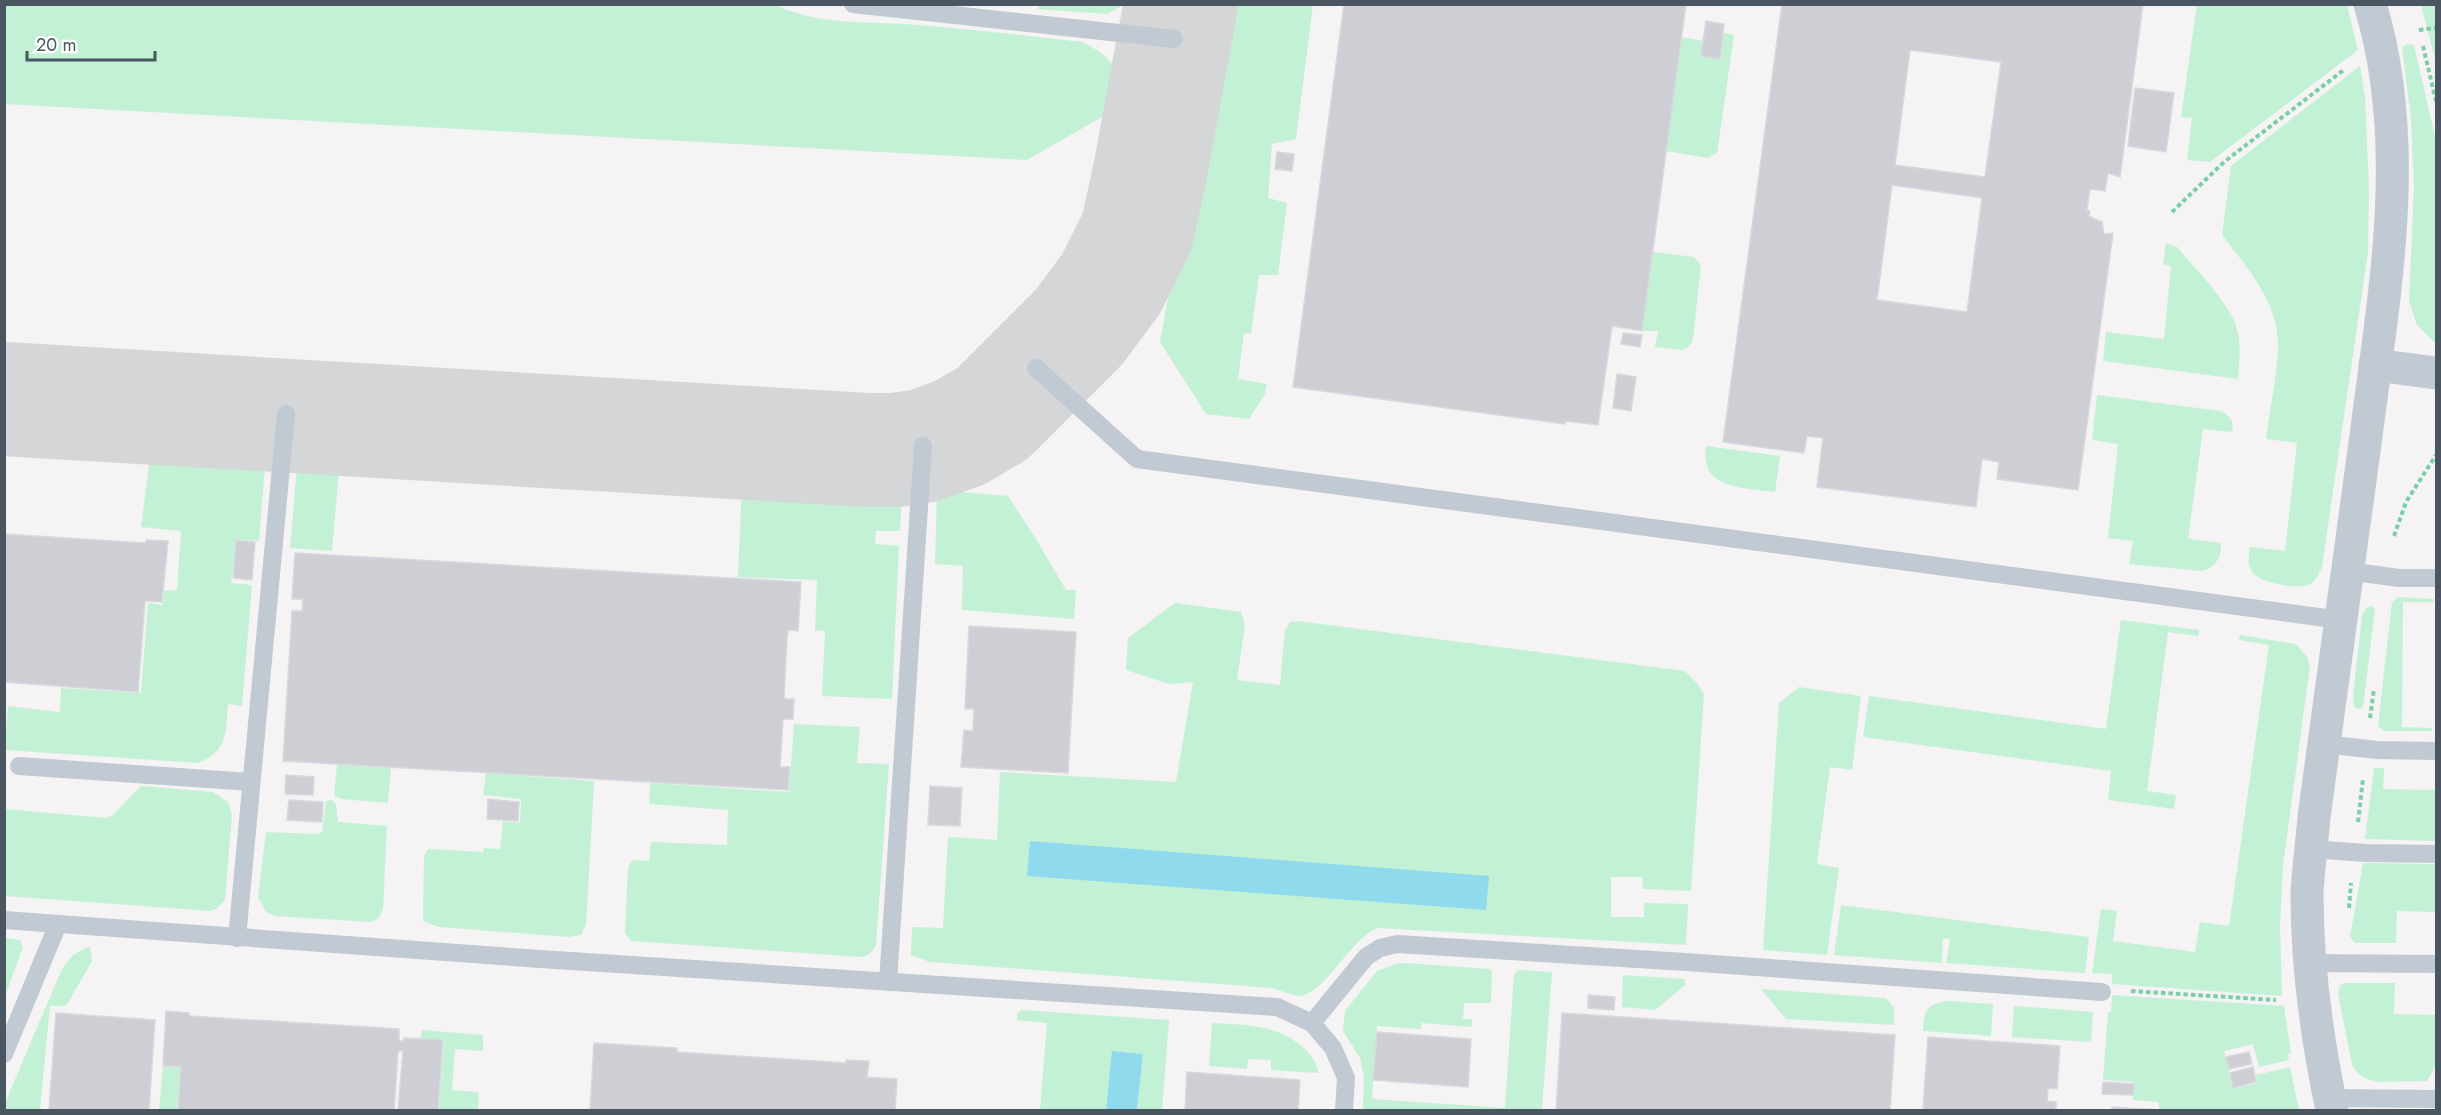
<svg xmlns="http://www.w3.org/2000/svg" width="2441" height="1115" font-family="Jost,sans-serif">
<rect width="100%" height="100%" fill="#f5f3f3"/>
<!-- green -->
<g fill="#c3f1d5">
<polygon points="2197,4 2347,5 2358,50 2210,162 2187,160 2192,118 2181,117"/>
<path d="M4,5H776C818,26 871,21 917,25C972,29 1027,36 1082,42C1108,55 1112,61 1125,87L1121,100L1109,113L1027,160L5,104Z"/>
<polygon points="1039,5 1039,4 1124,5 1107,14 1038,9"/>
<polygon points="1220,5 1313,5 1296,139 1272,144 1268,198 1287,203 1278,275 1259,275 1251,333 1244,333 1238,379 1267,384 1265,394 1249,419 1206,414 1160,342"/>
<polygon points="2421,5 2436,5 2436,63"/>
<polygon points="1724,33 1734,35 1717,153 1708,158 1666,151 1681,37 1704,41 1720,58"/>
<polygon points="2408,44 2414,45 2436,141 2436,344 2417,325 2409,301 2414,187 2411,119 2402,47"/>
<path d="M2360,66L2365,97L2369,188L2368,252L2322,567C2319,573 2316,582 2308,585C2295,589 2257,583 2251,570C2247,562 2249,554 2250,547L2285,551L2297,443L2266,439C2270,408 2277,376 2278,346C2279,303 2246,266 2222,235L2231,166Z"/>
<path d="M2166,243L2177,247C2194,267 2226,300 2235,323C2242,340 2239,361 2238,379L2103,361L2106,332L2164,339L2171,266L2163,264Z"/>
<polygon points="1653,252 1694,257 1701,265 1693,339 1689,347 1682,350 1655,347 1658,331 1642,331"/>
<path d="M2097,395L2221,411C2231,417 2234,421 2232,432L2203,429L2188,539L2221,543C2222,558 2215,568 2201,571L2129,564L2133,541L2108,538L2118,444L2092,440Z"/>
<path d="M1706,446L1780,456L1775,492C1744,488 1699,489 1706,446Z"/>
<path d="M151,449L266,454L259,541L236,539L231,583L252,585L242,706L228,704C226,732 228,752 198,763L5,750L8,706L60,712L61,688L141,693L148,603L163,605L164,591L177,590L181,531L141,527Z"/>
<polygon points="298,456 340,459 332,551 290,548"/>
<polygon points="742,482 902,489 900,531 876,531 875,544 899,546 892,699 822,696 825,631 815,630 817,580 738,577"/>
<polygon points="937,490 1008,496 1036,539 1066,590 1076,590 1074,619 962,610 963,566 935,564"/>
<polygon points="2398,597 2434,599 2433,602 2403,602 2402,727 2432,728 2432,731 2384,731 2378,726 2392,602"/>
<path d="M1175,603L1241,612L1245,625L1237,680L1280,685L1285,630L1290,622L1298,621L1685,671L1696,682L1704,694L1691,891L1643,889L1642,877H1611V917H1644V903L1688,904L1686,945L1377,928C1350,940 1324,994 1300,996C1292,996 1280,990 1272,988L930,962L911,955L912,927L943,928L948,837L997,840L1000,772L1176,782L1193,682L1169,684L1126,670L1128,638Z"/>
<polygon points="2372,606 2375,609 2363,707 2358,709 2354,706 2353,696 2362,616 2366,608"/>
<polygon points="2121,620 2199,630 2198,636 2168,632 2147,791 2176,795 2174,809 2108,800 2111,771 1863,737 1869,696 2106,729"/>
<polygon points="2240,635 2296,644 2307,657 2310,666 2283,865 2280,926 2282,996 2112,984 2112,974 2092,973 2101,909 2117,911 2113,941 2195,952 2200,922 2229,926 2269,645 2239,640"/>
<polygon points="1799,687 1861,696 1852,770 1830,767 1817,864 1839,868 1827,955 1763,950 1779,703"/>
<path d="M794,724L860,727L857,763L889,764L876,945C872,952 869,956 861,957L631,941L625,933L628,867L633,860L649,861L651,842L727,845L728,810L649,804L650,783L789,792Z"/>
<polygon points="337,765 391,768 388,803 341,799 334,795"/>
<polygon points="2374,768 2384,768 2383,789 2436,790 2436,841 2365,839"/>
<polygon points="486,773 594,781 586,925 581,935 568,937 439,927 423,921 424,856 428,849 483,852 484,848 500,849 503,821 520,823 521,799 483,795"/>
<polygon points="141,786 213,792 228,802 232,815 225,900 216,909 210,911 5,896 5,809 106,818 113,815"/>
<path d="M331,800L336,804L338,822L387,826L383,909C380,917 378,920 370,922L275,916L266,912L258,897L266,832L317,834L322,832L326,801Z"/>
<polygon points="2363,863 2436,864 2436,912 2397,911 2396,943 2355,943 2350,937"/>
<polygon points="1841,905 2089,937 2085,973 1946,963 1950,939 1943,938 1942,963 1834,955"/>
<polygon points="5,938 20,940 23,947 5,996"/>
<polygon points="90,946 92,961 66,1006 50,1006 40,1110 5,1110 5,1103 62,969 73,955"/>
<polygon points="1406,963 1490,969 1492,972 1491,1003 1464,1003 1463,1019 1472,1019 1472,1027 1421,1023 1421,1029 1377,1026 1372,1099 1505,1108 1514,974 1519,970 1552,972 1542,1110 1363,1110 1364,1076 1360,1058 1343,1031 1345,1011 1377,971 1395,964"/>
<polygon points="1623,975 1685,979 1685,985 1655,1010 1622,1007"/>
<path d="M2344,983H2395L2394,1014L2436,1015V1065L2427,1081L2378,1082C2366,1080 2358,1075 2352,1065L2338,993L2340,986Z"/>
<polygon points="1761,989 1886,998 1894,1008 1894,1025 1786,1019"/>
<polygon points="2112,995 2284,1006 2291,1053 2288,1054 2289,1060 2259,1067 2253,1044 2224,1051 2233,1089 2257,1083 2256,1075 2290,1067 2299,1110 2174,1110 2159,1109 2159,1102 2133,1100 2134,1082 2103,1080 2108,1012 2111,1012"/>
<path d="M1949,1001L1993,1004L1991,1036L1923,1031C1924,1009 1926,1004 1949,1001Z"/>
<polygon points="2014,1006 2093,1012 2091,1042 2012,1037"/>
<polygon points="1022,1010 1169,1020 1162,1110 1137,1110 1143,1054 1113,1051 1106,1110 1040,1110 1047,1023 1017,1020 1017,1014"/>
<path d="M1212,1023C1246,1025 1278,1024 1305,1049C1311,1055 1318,1064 1318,1073L1271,1070V1060L1248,1059L1247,1069L1209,1066Z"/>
<polygon points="422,1030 483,1035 483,1051 455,1049 452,1090 479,1092 478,1110 439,1110 444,1040 421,1038"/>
<polygon points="163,1067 181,1068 177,1110 159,1110"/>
</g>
<!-- water -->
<g fill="#90daee">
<polygon points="1030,841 1489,876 1486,910 1027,876"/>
<polygon points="1112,1051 1143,1054 1137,1110 1106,1110"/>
</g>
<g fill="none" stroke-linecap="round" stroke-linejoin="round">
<!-- taxiway -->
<polyline stroke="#d5d6d8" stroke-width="114" points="4,399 867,450 895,450 923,446 959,433 992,414 1079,327 1111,284 1137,232 1150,172 1181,4"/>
</g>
<!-- building -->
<g fill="#cdcfd5" stroke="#d7d9de" stroke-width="1.5" fill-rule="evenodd">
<polygon points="1344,4 1686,4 1642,331 1612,326 1598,425 1566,421 1565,424 1293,387"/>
<path d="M1782,4H2143L2120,177L2108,173L2105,191L2090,189L2087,210L2090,211L2089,216L2102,222L2104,234L2113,233L2078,490L1997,479L1999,462L1982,459L1976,507L1817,487L1823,438L1807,436L1804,453L1723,442ZM1910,50L2001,62L1985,177L1895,165ZM1892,185L1982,198L1967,312L1877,300Z"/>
<polygon points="1706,21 1724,24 1720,59 1701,56"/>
<polygon points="2135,88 2174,93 2166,152 2128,146"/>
<polygon points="1277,152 1294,154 1292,171 1275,169"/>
<polygon points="1623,333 1642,335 1640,347 1621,344"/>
<polygon points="1617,374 1636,377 1631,411 1613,408"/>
<polygon points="4,534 145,543 146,540 168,541 162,602 145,601 138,692 4,682"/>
<polygon points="236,540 255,542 252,580 233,578"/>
<polygon points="295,553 801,582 798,631 788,630 787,638 784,699 794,699 793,719 783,719 780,767 790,767 788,790 283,761 292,611 302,611 303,599 292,599"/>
<polygon points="969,626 1076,632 1068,773 961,767 964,730 973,731 974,709 965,709"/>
<polygon points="286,775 314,777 313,795 285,794"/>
<polygon points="930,786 962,788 960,826 928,825"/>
<polygon points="488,799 519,802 518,821 487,819"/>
<polygon points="289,800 323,802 322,822 287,820"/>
<polygon points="1588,995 1615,997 1614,1010 1588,1008"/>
<polygon points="166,1011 189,1013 189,1016 399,1029 399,1041 403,1041 404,1038 443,1040 438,1110 398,1110 403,1051 398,1051 394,1110 178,1110 181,1067 163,1066"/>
<polygon points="56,1013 155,1020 149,1110 49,1110"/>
<polygon points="1562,1013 1895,1035 1890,1110 1556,1110"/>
<polygon points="1377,1032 1471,1039 1468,1087 1373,1080"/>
<polygon points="1928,1037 2060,1046 2057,1089 2048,1088 2047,1101 2056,1102 2056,1110 1923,1110"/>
<polygon points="594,1043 677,1048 677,1052 846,1063 846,1060 869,1061 867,1077 897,1079 895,1110 590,1110"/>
<polygon points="2249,1052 2252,1064 2229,1069 2226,1057"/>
<polygon points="2253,1067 2256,1082 2233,1088 2230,1073"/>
<polygon points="1187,1072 1300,1080 1298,1110 1185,1110"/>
<polygon points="2103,1082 2134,1084 2133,1095 2102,1094"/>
<polygon points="2112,1107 2159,1110 2112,1110"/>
</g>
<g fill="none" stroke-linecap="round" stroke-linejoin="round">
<!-- path -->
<g stroke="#7ad0a6" stroke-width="4" stroke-dasharray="4.5 3" stroke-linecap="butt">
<polyline points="2419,30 2436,28"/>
<polyline points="2423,46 2436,101"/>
<polyline points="2172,212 2224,162 2345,69"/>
<polyline points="2394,536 2406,502 2436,455"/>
<polyline points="2370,718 2374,689"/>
<polyline points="2358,822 2363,779"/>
<polyline points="2349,908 2351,883"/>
<polyline points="2131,991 2276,1000"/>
</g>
<!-- lane -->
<g stroke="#c1cad2" stroke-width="18">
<polyline points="853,4 1174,39"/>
<polyline points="1036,368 1137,459 2341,620"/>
<polyline points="2348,571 2399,578 2436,578"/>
<polyline points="2324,744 2377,750 2436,751"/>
<polyline points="19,766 251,782"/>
<polyline points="2311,849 2366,853 2436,854"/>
<polyline points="4,920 540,959 1277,1007 1312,1023 1333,1048 1346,1078 1344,1110"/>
<polyline points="237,938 286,414"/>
<polyline points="2309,963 2436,964"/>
<polyline points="888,982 923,446"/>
<polyline points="1312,1023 1366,957 1380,948 1397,944 1686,962 2102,992"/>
<polyline points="4,1054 58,924"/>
<polyline points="2330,1098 2436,1099"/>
</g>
<!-- street -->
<g stroke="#c1cad2" stroke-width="33">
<polyline points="2375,365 2436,373"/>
<path d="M2332,1110C2317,1039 2307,968 2307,895C2308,869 2312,843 2314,817C2331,690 2349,563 2366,436C2384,294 2413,145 2370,4"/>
</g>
</g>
<!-- border -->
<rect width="2441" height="1115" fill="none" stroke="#4a5661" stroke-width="12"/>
<!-- scale -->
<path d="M27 51v9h128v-9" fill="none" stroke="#4a5661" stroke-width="3"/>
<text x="36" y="51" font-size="18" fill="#4a5661" stroke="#ffffff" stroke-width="4.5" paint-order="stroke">20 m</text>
</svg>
